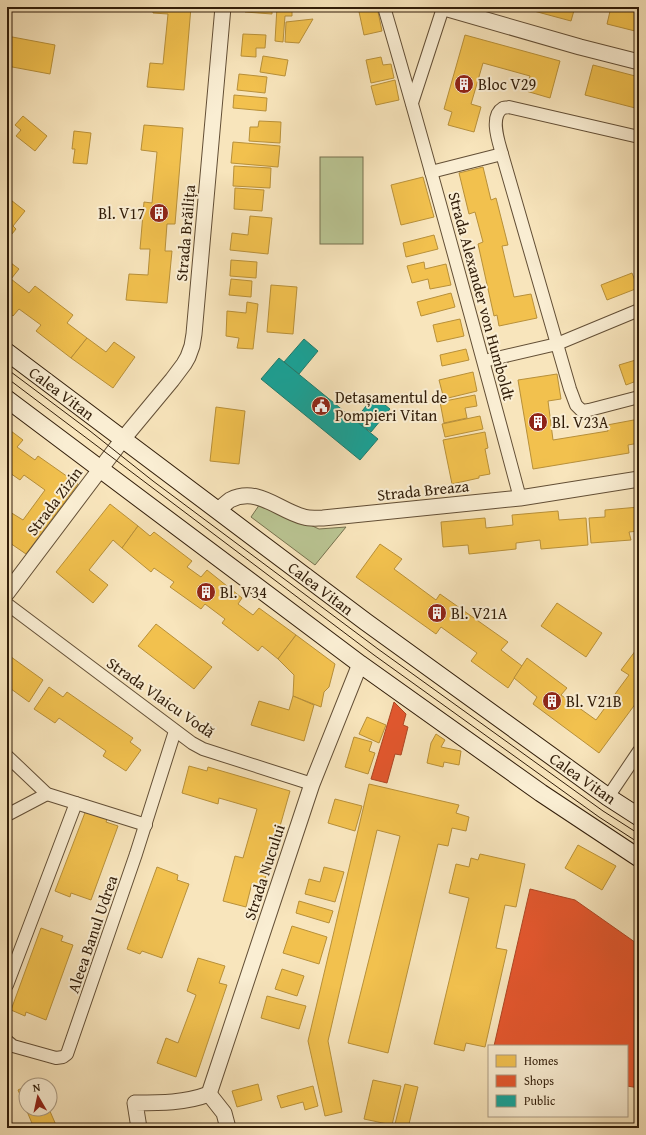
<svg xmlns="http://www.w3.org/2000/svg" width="646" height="1135" viewBox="0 0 646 1135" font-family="'Gentium Book Plus',serif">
<rect width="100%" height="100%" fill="#f8e5bc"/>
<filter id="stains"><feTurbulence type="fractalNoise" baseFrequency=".005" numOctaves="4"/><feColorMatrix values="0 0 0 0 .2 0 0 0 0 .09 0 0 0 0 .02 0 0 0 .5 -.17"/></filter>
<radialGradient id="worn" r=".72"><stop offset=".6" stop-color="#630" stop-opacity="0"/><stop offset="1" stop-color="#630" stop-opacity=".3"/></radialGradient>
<g fill="#bac593" stroke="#76714e">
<rect x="320" y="157" width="43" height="87"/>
<polygon points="262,501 271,507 319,529 346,527 315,565 251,517"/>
</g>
<g fill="#f2c14e" stroke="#b89039">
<polygon points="153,7 191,7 184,90 147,87 150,63 163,64 168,14 153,13"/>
<polygon points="246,7 272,7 272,14 245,12"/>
<polygon points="277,7 292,7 292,16 285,16 283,42 275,41"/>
<polygon points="296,7 311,7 311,10 296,9"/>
<polygon points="358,7 377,7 382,31 364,35"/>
<polygon points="519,7 575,7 571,21"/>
<polygon points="611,7 639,7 639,32 607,24"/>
<polygon points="313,19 299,43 285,42 286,22"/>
<polygon points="243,34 266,35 265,48 256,48 256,57 241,56"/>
<polygon points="465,35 560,61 550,98 526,91 530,76 483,63 471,104 481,107 474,132 448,125 452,112 444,109"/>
<polygon points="7,36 55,45 50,74 7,66"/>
<polygon points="263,56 288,60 285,76 260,72"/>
<polygon points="381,57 383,65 391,64 394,78 371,83 366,60"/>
<polygon points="593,65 639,77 639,109 585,95"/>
<polygon points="239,74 267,77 265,93 237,90"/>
<polygon points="395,80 399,100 376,105 371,86"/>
<polygon points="234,95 267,98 266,111 233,108"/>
<polygon points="23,116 47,136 35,151 16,136 21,130 15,125"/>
<polygon points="259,121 281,122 280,143 249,141 250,127 258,127"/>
<polygon points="144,125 183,128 175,224 167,224 165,251 172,251 167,303 126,300 129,274 148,275 150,249 140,249 144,202 152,203 157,152 141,150"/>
<polygon points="74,131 91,133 87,164 73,163 75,149 72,149"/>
<polygon points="233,142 280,146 278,167 231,163"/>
<polygon points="234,166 271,168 270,188 233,186"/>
<polygon points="483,167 491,200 496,198 508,245 502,246 514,297 531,294 537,318 499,326 497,315 494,316 478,244 483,242 475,212 469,214 459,173"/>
<polygon points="423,177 434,217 401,225 391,185"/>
<polygon points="235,188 264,190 262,211 234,209"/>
<polygon points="7,197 25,211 13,226 16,229 7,240"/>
<polygon points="250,216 272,218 268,254 230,250 232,233 248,235"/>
<polygon points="434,235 438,249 406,257 403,243"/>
<polygon points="7,260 19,269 11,279 29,293 35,286 73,315 67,323 87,338 71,358 36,331 41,325 19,309 13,316 7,311"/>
<polygon points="231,260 257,262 256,278 230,276"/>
<polygon points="424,262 425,269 446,264 451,285 430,289 428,279 412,283 407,266"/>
<polygon points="632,273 638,288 607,300 601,285"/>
<polygon points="231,279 252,281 251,297 229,295"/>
<polygon points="271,285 297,287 293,334 267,332"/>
<polygon points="451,293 455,307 421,316 417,302"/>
<polygon points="247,302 258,304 253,349 237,348 239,338 226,336 227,311 246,313"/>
<polygon points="460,319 464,336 437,342 433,325"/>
<polygon points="87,338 106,352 114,342 135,357 113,388 71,358"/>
<polygon points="466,349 469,360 442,366 440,355"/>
<polygon points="639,359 639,380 626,385 619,365"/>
<polygon points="473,372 477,391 444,399 439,380"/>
<polygon points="557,374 561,399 548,401 553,440 608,431 607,425 639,419 639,443 628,445 629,453 533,469 518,380"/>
<polygon points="475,395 477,406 465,408 467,418 444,423 440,402"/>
<polygon points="216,407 245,411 239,464 210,461"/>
<polygon points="480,416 483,429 445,437 442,424"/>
<polygon points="7,428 23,440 17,447 35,460 38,456 78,484 26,554 7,541 7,517 10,512 23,520 45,490 24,475 20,480 7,471"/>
<polygon points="485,432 488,448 485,449 490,474 479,476 479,478 452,484 443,440"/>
<polygon points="110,504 138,526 122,548 113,540 89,570 108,585 93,603 56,572"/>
<polygon points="639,507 639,531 629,532 631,540 591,543 589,518 605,517 605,510"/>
<polygon points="558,511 559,520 586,518 588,545 541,549 540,540 516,543 516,549 469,554 468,545 443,547 441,522 485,518 486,528 513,525 512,515"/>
<polygon points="138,526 150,536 154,532 192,561 187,567 201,577 207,570 242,598 238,604 253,615 259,608 296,635 278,659 262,646 258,651 222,623 225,619 205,604 201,609 170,587 174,582 154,568 151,572 122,548"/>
<polygon points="380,544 402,559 394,569 436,600 440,594 508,642 501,650 522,666 508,688 471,661 477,653 441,627 436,634 356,577"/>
<polygon points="557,603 602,633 586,657 541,626"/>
<polygon points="156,624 212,667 194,689 138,646"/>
<polygon points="296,635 335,664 329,687 324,692 321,707 293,696 294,675 278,659"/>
<polygon points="639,646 639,699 599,753 533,704 537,697 514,678 527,658 567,688 561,695 596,720 629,675 621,670"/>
<polygon points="7,654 43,680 29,702 7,686"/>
<polygon points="49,687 63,697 67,692 133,738 130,742 141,750 126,771 103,756 106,751 59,718 55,723 34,709"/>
<polygon points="293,696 314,705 304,741 251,725 259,701 289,710"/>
<polygon points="367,717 386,725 379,743 359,734"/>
<polygon points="436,734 445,740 441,747 461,751 459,765 444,762 443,767 427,763 431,743"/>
<polygon points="354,737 372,742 369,751 375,753 368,774 345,767"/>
<polygon points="189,766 207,771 208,767 290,791 263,886 252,883 246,907 223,901 235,856 243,858 257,809 219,798 218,804 182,793"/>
<polygon points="369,784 459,805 456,813 469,817 466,831 452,828 448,846 438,844 388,1053 348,1043 400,836 377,830 328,1041 342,1112 325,1116 308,1041"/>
<polygon points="335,799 362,806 355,831 328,823"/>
<polygon points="86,810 108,817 106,822 118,826 91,900 71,893 70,897 55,891"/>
<polygon points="578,845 616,866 602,890 565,868"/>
<polygon points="480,854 525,864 516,907 505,905 496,948 507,950 485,1047 466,1043 464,1051 434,1044 469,898 449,893 456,864 469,867 471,858 478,860"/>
<polygon points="157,867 178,875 177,880 189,884 162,958 142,951 140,954 127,949"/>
<polygon points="324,867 344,872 335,902 305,894 309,879 320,882"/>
<polygon points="299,901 333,911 329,923 296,913"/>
<polygon points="292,926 327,937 319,964 283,953"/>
<polygon points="41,928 63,936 61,941 73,945 46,1020 26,1012 25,1016 11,1010"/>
<polygon points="198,958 225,966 219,983 227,985 196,1077 157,1063 166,1038 178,1043 196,995 187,991"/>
<polygon points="282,969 304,976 297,996 275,989"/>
<polygon points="267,996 306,1006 299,1029 261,1018"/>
<polygon points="373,1080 401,1086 392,1125 364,1119"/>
<polygon points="258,1084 262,1100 237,1107 232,1091"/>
<polygon points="405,1084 418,1087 408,1128 394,1128"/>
<polygon points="26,1086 26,1109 18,1090"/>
<polygon points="313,1086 318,1106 305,1110 303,1102 281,1108 277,1096"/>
<polygon points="26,1109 49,1109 56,1125 48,1128 34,1128"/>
<polygon points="277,1124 278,1128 263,1128"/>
</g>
<g fill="#e4572e" stroke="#ae4623">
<polygon points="394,702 406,714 403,725 408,727 401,755 395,754 387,783 371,779"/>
<polygon points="530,889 575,900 639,945 639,1088 627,1086 627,1046 494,1046"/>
</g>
<g fill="#17a398" stroke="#1f7b6d">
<polygon points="304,339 318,351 299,374 284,362"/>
<polygon points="279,358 378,439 360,460 261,379"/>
<polygon points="374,396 390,409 371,432 355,420"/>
</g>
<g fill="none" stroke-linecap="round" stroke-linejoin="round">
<defs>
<g id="minor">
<path d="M384 7C432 170 476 334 520 498"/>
<polyline points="412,103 443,8"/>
<path d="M639 137 509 107C507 108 504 107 503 108 489 116 499 143 502 154L570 389 576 405 582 411 589 410 639 397"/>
<polyline points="431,172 502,154"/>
<polyline points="484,361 557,344 639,310"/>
<polyline points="7,604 192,743 203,749 312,784"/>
<polyline points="7,756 47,794 146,825"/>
<polyline points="608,797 639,751"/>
<polyline points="7,815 47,794"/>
<polyline points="7,985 76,803"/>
<polyline points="7,1041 13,1046 56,1058 63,1057 67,1054 136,854 175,731"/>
</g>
<g id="tertiary">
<polyline points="441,7 580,47 639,62"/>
<path d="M218 510C222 507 226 503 230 500 258 486 279 511 304 517 310 519 317 518 323 518L520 498 639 479"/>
<polyline points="7,593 123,439 172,380 184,364 188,357 192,346 194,334 223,7"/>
<polyline points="209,1094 312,784 360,664"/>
<polyline points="209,1094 224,1113 228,1128"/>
<path d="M139 1128 135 1103C161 1103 185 1103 209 1094"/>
</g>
<g id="secondary">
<polyline points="7,352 366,622 608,797 639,817"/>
<polyline points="7,399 360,664 541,793 639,858"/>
</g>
</defs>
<use href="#minor" stroke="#634f36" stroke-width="14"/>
<use href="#tertiary" stroke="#634f36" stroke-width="17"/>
<use href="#secondary" stroke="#311d09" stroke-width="19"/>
<use href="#minor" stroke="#faeed3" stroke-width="12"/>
<use href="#tertiary" stroke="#faeed3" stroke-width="15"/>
<use href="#secondary" stroke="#faeed3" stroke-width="17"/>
<g stroke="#311d09" stroke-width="1">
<polyline points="7,369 90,431 153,481 378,649 603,811 639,834"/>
<polyline points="7,378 374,655 599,817 639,843"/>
</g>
</g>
<defs>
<symbol id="building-disc" viewBox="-11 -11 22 22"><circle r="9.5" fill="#8f2418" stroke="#faeed3"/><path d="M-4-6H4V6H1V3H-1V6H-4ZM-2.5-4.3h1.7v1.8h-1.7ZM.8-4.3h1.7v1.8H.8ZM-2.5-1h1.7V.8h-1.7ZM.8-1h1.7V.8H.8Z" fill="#fff"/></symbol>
<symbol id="civic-disc" viewBox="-11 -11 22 22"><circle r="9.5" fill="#8f2418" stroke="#faeed3"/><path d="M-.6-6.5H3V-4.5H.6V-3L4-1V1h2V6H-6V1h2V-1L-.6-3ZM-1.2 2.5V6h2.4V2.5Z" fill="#fff"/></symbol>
</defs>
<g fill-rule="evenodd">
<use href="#building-disc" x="453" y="73" width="22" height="22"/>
<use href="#building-disc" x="148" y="202" width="22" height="22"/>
<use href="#civic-disc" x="310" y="395" width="22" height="22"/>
<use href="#building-disc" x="527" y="411" width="22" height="22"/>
<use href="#building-disc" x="195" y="581" width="22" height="22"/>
<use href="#building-disc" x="426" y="602" width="22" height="22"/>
<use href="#building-disc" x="541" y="690" width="22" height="22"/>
</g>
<g text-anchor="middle" stroke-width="4" stroke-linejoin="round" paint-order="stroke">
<g font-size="16" fill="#311d09" stroke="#faeed3" text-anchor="start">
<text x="478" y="90">Bloc V29</text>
<text x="145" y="219" text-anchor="end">Bl. V17</text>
<text x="335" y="403">Detașamentul de<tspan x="335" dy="18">Pompieri Vitan</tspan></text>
<text x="552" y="428">Bl. V23A</text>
<text x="220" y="598">Bl. V34</text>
<text x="451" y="619">Bl. V21A</text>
<text x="566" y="707">Bl. V21B</text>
</g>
<g font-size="16" fill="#311d09" stroke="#faeed3">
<text transform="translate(185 233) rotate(-85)" y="6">Strada Brăilița</text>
<text transform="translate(482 296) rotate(75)" y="6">Strada Alexander von Humboldt</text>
<text transform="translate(62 393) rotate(37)" y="6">Calea Vitan</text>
<text transform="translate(423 490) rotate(-6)" y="6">Strada Breaza</text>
<text transform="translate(54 501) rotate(-53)" y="6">Strada Zizin</text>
<text transform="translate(321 588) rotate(37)" y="6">Calea Vitan</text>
<text transform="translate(161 697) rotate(35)" y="6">Strada Vlaicu Vodă</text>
<text transform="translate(583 778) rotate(35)" y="6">Calea Vitan</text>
<text transform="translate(264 872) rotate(-72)" y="6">Strada Nucului</text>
<text transform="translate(92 934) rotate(-71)" y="6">Aleea Banul Udrea</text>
</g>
</g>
<rect width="646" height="1135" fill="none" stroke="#f8e5bc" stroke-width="24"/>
<rect x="8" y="8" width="630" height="1119" fill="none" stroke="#311d09" stroke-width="2"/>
<rect x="12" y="12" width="622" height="1111" fill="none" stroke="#311d09"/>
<rect x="488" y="1045" width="140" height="72" fill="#faeed3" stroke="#aa9a82"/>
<rect x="496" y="1055" width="20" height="12" fill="#f2c14e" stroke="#aa9a82"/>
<text x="524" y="1065" font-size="12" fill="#311d09">Homes</text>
<rect x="496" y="1075" width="20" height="12" fill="#e4572e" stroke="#aa9a82"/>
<text x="524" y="1085" font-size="12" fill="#311d09">Shops</text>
<rect x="496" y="1095" width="20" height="12" fill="#17a398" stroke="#aa9a82"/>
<text x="524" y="1105" font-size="12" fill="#311d09">Public</text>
<g transform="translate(38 1097) rotate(351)"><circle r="19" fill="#faeed3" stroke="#aa9a82"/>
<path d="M0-3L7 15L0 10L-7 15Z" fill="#8f2418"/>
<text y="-6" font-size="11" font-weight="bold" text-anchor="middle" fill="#311d09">N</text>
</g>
<rect width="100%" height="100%" filter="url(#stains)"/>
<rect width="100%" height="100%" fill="url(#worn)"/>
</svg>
